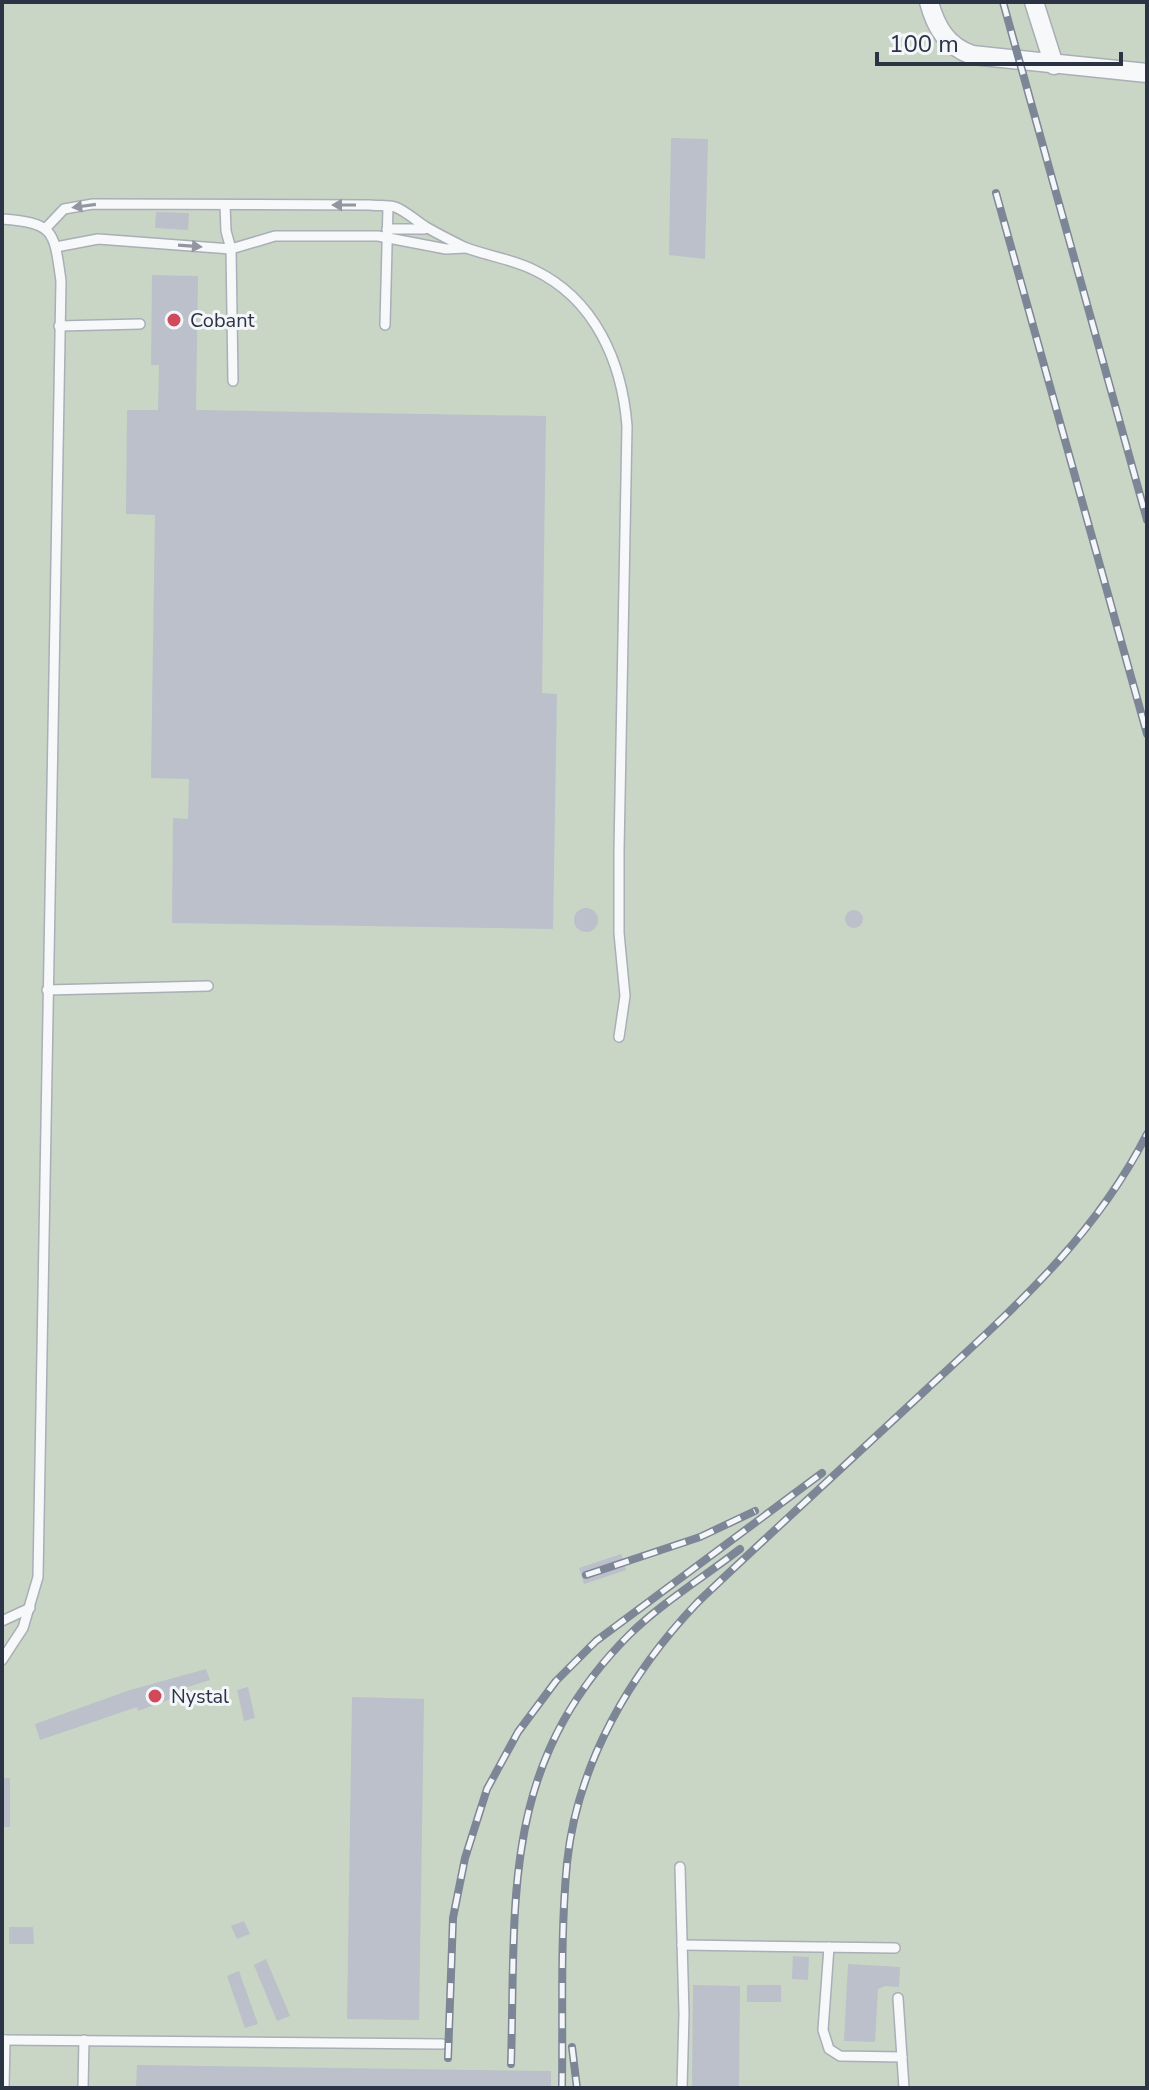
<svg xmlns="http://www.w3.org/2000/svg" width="1149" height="2090" viewBox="0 0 1149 2090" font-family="'Nunito Sans',sans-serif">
<rect width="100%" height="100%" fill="#e4e7ec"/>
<rect fill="#c9d6c5" x="2" y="2" width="1145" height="2086"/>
<g fill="#bbc0ca">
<polygon points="671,138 708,139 705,259 669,255"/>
<polygon points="156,212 189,213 188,230 155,228"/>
<polygon points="152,275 198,276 196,410 546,416 542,693 557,694 553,929 172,923 173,818 188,819 189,779 151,778 155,515 126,514 127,410 158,410 159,365 151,365"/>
<circle cx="586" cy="920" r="12"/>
<circle cx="854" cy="919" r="9"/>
<polygon points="621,1554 626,1570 584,1584 579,1568"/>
<polygon points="206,1669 210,1680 169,1693 171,1699 138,1711 137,1707 40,1740 35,1724 130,1690"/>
<polygon points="248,1687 255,1718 244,1721 237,1690"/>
<polygon points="352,1697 424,1699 419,2020 347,2019"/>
<rect x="2" y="1778" width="8" height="49"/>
<polygon points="244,1921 250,1934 237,1939 231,1926"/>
<polygon points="9,1927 33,1927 34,1944 9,1944"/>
<polygon points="793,1956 809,1957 808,1980 792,1979"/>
<polygon points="266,1959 290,2016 277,2021 254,1965"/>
<polygon points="848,1964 900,1967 899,1987 885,1986 878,1989 875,2042 844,2041"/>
<polygon points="239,1971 258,2024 245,2028 227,1976"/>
<polygon points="693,1985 740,1986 739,2088 692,2088"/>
<rect x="747" y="1985" width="34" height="17"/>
<polygon points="137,2065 551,2071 551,2088 136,2088"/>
</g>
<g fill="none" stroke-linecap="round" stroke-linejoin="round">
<defs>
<g id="service">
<polyline points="225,205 226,231 231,249 233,381"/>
<path d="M2 219C55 223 54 231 61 281L38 1577 23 1628 2 1660"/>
<path d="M45 229 64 209 93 204 370 205C378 206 388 205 395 207 406 211 416 221 426 227 438 234 452 241 464 247 487 256 512 259 534 270 595 299 622 362 627 426L619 851V933L625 996 619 1037"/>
<polyline points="387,229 424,229"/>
<polyline points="56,247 98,239 231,249 275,236 378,236 446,249 465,248"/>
<polyline points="385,325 388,207"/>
<polyline points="59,326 140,324"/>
<polyline points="47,990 208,986"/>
<polyline points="2,1621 30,1608"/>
<polyline points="680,1867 684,2014 682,2088"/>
<polyline points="682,1945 895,1948"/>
<polyline points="829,1947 823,2030 829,2049 840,2056 902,2057"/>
<polyline points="898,1998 904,2088"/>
<polyline points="2,2040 5,2040 4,2088"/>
<polyline points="5,2040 442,2044"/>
<polyline points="83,2088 84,2040"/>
</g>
<g id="minor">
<path d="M929 2C936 28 947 46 972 55L1147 73"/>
<polyline points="1034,2 1054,65"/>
</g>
</defs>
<use href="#service" stroke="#a9aeb7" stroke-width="12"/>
<use href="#minor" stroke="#a9aeb7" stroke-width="21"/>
<use href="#service" stroke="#f7f8fa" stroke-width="9"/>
<use href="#minor" stroke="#f7f8fa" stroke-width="18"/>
<defs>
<g id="rail">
<polyline points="1003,2 1147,520"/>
<polyline points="996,193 1147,734"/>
<polyline points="586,1575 700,1537 755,1511"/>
<polyline points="572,2047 577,2088"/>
<polyline points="448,2058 453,1918 465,1858 487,1789 518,1732 556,1681 596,1641 822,1473"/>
<path d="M511 2064C516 1897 500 1764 630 1634 663 1602 704 1577 740 1549"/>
<path d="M562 2088C563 2014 560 1937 567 1863 577 1764 631 1672 698 1602 775 1529 853 1458 930 1386 1014 1308 1094 1238 1147 1134"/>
</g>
</defs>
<use href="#rail" stroke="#7d8696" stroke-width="8"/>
<use href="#rail" stroke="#f4f6f9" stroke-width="5" stroke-dasharray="15" stroke-linecap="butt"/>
</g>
<defs><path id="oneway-solid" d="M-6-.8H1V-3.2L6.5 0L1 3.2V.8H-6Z" transform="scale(2)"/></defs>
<g fill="#9196a0">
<use href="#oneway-solid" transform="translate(344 205) rotate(180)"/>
<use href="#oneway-solid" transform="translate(84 206) rotate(172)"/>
<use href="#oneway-solid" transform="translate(190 246) rotate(4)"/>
</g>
<g fill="#d1495b" stroke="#f4f6f9" stroke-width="3">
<circle cx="174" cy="320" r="8"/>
<circle cx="155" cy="1696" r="8"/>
</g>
<g text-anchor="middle" stroke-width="6" stroke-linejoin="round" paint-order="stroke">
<g font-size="20" fill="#2b3445" stroke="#f4f6f9" text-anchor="start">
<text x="190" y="327">Cobant</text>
<text x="171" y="1703">Nystal</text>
</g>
</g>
<rect width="1149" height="2090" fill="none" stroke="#2b3445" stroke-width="8"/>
<path d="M877 52v12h244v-12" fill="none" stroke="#2b3445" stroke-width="4"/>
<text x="889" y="52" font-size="24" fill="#2b3445" stroke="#f4f6f9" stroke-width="6" paint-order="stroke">100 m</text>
</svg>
